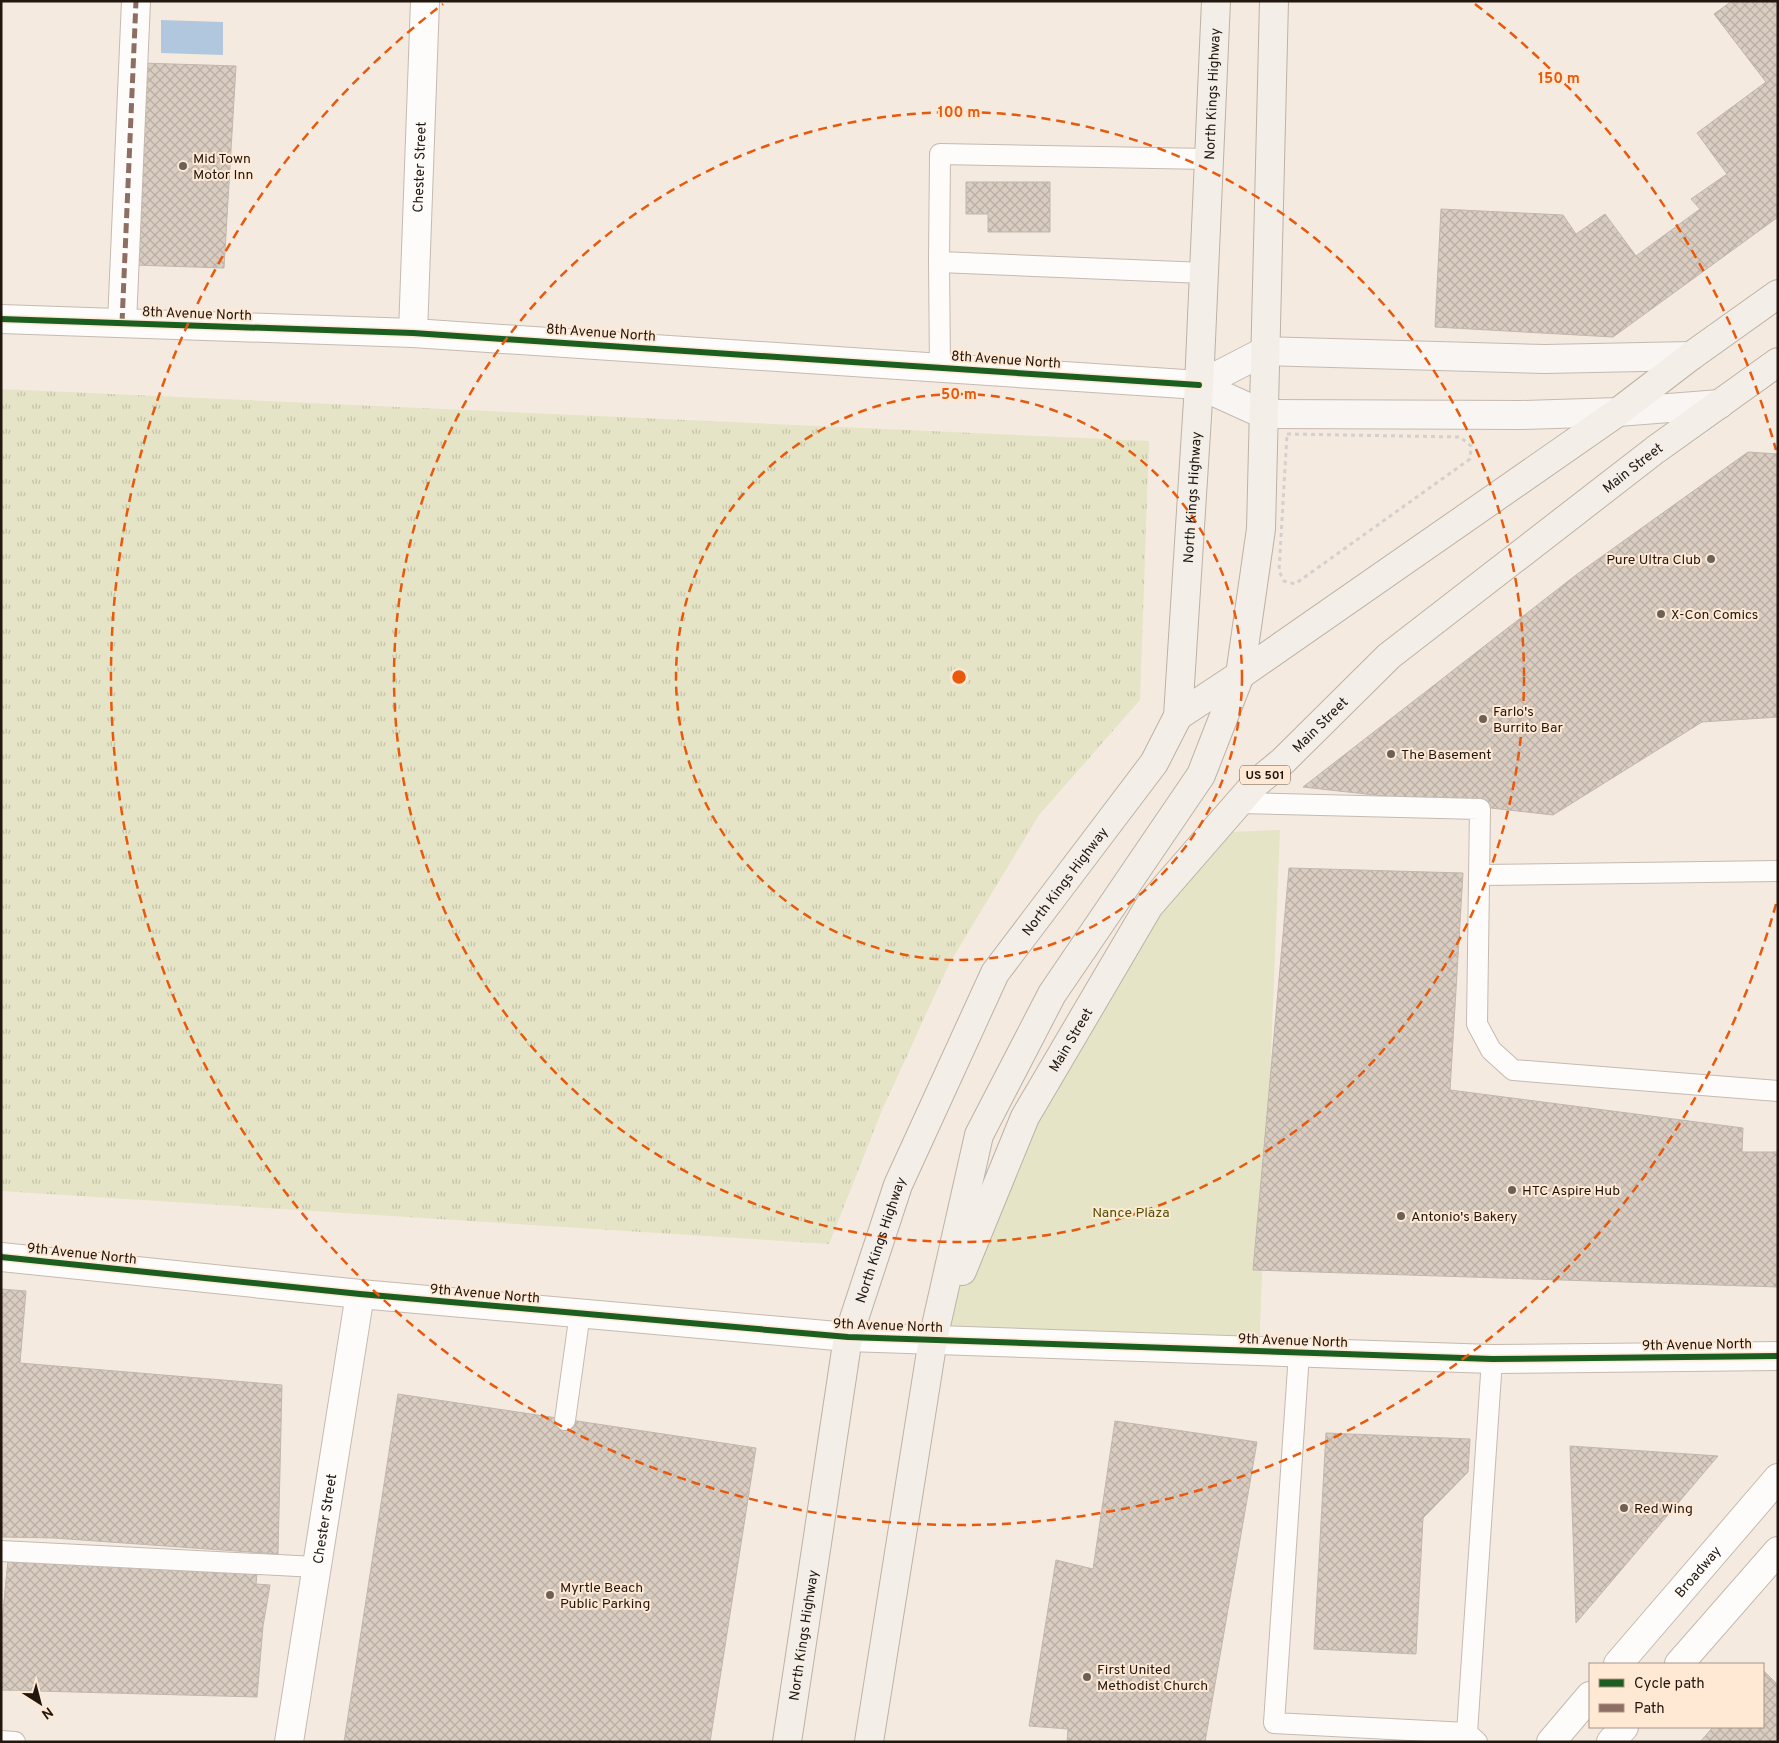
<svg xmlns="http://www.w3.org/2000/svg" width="1779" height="1743" viewBox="0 0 1779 1743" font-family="Overpass,sans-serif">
<defs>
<pattern id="grass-tufts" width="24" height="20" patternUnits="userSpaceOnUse" patternTransform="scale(1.25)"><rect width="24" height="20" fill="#e5e4c6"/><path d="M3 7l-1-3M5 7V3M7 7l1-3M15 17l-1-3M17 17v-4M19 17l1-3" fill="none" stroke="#c4c3a9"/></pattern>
<pattern id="building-cross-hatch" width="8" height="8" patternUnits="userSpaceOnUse" patternTransform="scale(1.25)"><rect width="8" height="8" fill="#d9ccc0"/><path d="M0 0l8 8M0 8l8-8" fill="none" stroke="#baaea4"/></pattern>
</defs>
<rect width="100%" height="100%" fill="#f5eadf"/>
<polygon fill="url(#grass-tufts)" points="1,389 1149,441 1140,700 1039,815 949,964 883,1108 829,1244 1,1191"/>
<polygon fill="#e5e4c6" points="1280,830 1259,1352 933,1339 1025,1117 1212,833"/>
<polygon fill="#b0c7de" points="161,20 223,22 223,55 161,53"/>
<g fill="url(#building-cross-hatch)" stroke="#c1b7ae">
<polygon points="1732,1 1778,1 1778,217 1613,337 1435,327 1441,209 1563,215 1576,234 1605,214 1636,256 1700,209 1691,199 1727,174 1697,133 1766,82 1714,14"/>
<polygon points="141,63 236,66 224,268 133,265"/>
<polygon points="966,182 1050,182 1050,232 988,232 988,214 966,214"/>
<polygon points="1748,452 1778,454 1778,717 1702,722 1553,815 1303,787 1576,575"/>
<polygon points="1289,868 1463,873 1450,1090 1743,1128 1742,1152 1778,1152 1778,1287 1253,1270"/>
<polygon points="1,1289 26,1291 20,1363 282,1385 278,1554 54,1538 1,1537"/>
<polygon points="398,1394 756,1448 710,1742 344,1742"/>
<polygon points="1115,1421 1257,1442 1205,1742 1067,1742 1068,1729 1029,1726 1056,1560 1093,1569"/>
<polygon points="1326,1433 1470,1439 1468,1472 1423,1518 1416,1654 1314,1649"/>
<polygon points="1570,1446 1718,1456 1576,1623"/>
<polygon points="8,1560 257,1573 256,1584 270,1585 263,1626 257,1697 1,1690 1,1631"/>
<polygon points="1763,1670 1778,1685 1778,1742 1700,1742 1713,1727 1763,1727"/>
</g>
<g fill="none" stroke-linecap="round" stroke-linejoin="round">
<defs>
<g id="service">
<polyline points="939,262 940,367"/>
<polyline points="1204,273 939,262 940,154 1209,159"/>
<polyline points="1239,803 1480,809 1477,1024 1491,1050 1513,1070 1778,1091"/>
<polyline points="1480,875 1778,871"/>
<polyline points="1299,1353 1274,1723 1467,1733 1477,1742"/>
<polyline points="565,1420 580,1313"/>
<polyline points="1,1551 316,1567"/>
<polyline points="1467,1733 1492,1359"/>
<polyline points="1,1741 15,1742"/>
</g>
<g id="minor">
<polyline points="122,323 136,1"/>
<path id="s1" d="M413 333 425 1"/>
<path id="s2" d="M289 1742 360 1294"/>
</g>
<g id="tertiary">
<polyline points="1,319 413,333 1199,385"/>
<polyline points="1,1257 360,1294 848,1337 1492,1359 1778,1356"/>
<path id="s3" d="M1618 1664 1778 1478"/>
<polyline points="1679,1664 1778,1551"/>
<polyline points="1551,1742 1590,1696"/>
<polyline points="1611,1742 1624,1727"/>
</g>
<g id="secondary">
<polyline points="1199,385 1263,414 1521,415 1618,412 1720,404"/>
<polyline points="1199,385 1265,351 1545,359 1691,356"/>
</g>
<g id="primary">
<polyline points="1178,716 1240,675 1618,412 1691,356 1778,294"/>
<path id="s4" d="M962 1271 1025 1117 1149 906 1255 784 1283 761 1389 656 1655 450 1778 362"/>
<path id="s5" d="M787 1742 848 1337 898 1185 995 973 1154 763 1178 716 1199 385 1216 1"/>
<polyline points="869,1742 933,1339 979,1135 1052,994 1201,775 1240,675 1261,529 1274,1"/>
</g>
</defs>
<use href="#service" stroke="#c4bab1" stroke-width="22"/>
<use href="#minor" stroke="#c4bab1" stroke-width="30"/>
<use href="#tertiary" stroke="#c4bab1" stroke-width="30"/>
<use href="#secondary" stroke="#c4bab1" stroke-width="30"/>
<use href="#primary" stroke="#bdb2a5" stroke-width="30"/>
<polygon stroke="#d4d0cd" stroke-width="3" stroke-dasharray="4 4" stroke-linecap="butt" points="1287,434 1460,437 1471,446 1470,459 1295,584 1284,581 1279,571"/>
<use href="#service" stroke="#fefcfa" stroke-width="20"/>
<use href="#minor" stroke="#fefcfa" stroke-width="28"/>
<use href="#tertiary" stroke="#fefcfa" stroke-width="28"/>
<use href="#secondary" stroke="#f8f5f2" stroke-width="28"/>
<use href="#primary" stroke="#f3eee8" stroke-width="28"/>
<polyline stroke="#8d6e63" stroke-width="5" stroke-dasharray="10 5" stroke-linecap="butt" points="122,323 136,1"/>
<defs>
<g id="cycleway">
<polyline points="1,319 413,333 1199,385"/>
<polyline points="1,1257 360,1294 848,1337 1492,1359 1778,1356"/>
</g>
</defs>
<use href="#cycleway" stroke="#ffe9d5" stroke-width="9"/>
<use href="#cycleway" stroke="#1b5e20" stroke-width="6"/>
</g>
<g fill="none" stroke="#e8590c" stroke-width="2.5" stroke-dasharray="9 6">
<circle cx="959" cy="677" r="283"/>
<circle cx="959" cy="677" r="565"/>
<path d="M1776 904A848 848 0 1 1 443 4M1475 4A848 848 0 0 1 1776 450"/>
</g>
<g fill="#6b6157" stroke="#ffe9d5" stroke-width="2">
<circle cx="183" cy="166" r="5"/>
<circle cx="1711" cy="559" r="5"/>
<circle cx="1661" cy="614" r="5"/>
<circle cx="1483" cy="719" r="5"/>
<circle cx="1391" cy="754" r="5"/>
<circle cx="1512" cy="1190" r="5"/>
<circle cx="1401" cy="1216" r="5"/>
<circle cx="1624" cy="1508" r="5"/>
<circle cx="550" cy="1595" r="5"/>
<circle cx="1087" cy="1677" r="5"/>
</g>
<g text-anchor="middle" stroke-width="4" stroke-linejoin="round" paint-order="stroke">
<rect fill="#ffe9d5" stroke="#64564a" stroke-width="1" x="1240" y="765.5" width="50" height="19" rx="4"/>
<g font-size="12" font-weight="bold" fill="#21170e">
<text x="1265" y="779">US 501</text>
</g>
<g font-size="14" fill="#21170e" stroke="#ffe9d5">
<text dy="5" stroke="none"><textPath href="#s5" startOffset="1742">North Kings Highway</textPath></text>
<text dy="5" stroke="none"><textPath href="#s1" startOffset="166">Chester Street</textPath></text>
<text transform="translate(197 313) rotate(2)" y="5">8th Avenue North</text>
<text transform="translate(601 332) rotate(4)" y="5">8th Avenue North</text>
<text transform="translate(1006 359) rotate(4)" y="5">8th Avenue North</text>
<text dy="5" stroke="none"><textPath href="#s4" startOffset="1066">Main Street</textPath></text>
<text dy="5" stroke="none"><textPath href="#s5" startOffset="1338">North Kings Highway</textPath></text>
<text dy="5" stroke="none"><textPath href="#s4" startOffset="661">Main Street</textPath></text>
<text dy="5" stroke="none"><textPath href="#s5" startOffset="918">North Kings Highway</textPath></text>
<text dy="5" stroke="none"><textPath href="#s4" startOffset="256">Main Street</textPath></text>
<text dy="5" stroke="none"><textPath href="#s5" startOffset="512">North Kings Highway</textPath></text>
<text transform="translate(82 1253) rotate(6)" y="5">9th Avenue North</text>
<text transform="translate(485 1293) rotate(5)" y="5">9th Avenue North</text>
<text transform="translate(888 1325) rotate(2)" y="5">9th Avenue North</text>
<text transform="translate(1293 1340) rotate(2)" y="5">9th Avenue North</text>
<text transform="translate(1697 1344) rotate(-1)" y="5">9th Avenue North</text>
<text dy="5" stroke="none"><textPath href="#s2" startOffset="226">Chester Street</textPath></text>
<text dy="5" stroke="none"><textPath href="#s3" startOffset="122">Broadway</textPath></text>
<text dy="5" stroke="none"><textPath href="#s5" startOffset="108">North Kings Highway</textPath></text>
</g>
<g font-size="14" fill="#21170e" stroke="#ffe9d5" text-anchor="start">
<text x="193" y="163">Mid Town<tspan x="193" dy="16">Motor Inn</tspan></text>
<text x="1701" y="564" text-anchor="end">Pure Ultra Club</text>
<text x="1671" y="619">X-Con Comics</text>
<text x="1493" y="716">Farlo's<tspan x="1493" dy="16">Burrito Bar</tspan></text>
<text x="1401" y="759">The Basement</text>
<text x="1522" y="1195">HTC Aspire Hub</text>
<text x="1411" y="1221">Antonio's Bakery</text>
<text x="1634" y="1513">Red Wing</text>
<text x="560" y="1592">Myrtle Beach<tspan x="560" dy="16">Public Parking</tspan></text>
<text x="1097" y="1674">First United<tspan x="1097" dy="16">Methodist Church</tspan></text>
</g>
<g font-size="14" fill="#4d5400" stroke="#ffe9d5">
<text x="1131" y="1217">Nance Plaza</text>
</g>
</g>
<circle cx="959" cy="677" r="8" fill="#e8590c" stroke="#ffe9d5" stroke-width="2.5"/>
<g font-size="15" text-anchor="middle" font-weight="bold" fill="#e8590c" stroke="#ffe9d5" stroke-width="4" stroke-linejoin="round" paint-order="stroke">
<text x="1559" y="83">150 m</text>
<text x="959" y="117">100 m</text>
<text x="959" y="399">50 m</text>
</g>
<rect width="1779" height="1743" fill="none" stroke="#21170e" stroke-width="5"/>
<rect x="1589" y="1663" width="175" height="65" fill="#ffe9d5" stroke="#a69585"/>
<rect x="1599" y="1679" width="25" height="8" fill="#1b5e20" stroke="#a69585"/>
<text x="1634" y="1688" font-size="15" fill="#21170e">Cycle path</text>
<rect x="1599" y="1704" width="25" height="8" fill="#8d6e63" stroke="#a69585"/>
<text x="1634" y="1713" font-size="15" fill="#21170e">Path</text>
<g transform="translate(40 1703) rotate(144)" stroke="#ffe9d5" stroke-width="4" paint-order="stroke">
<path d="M0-4L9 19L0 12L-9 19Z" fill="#21170e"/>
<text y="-8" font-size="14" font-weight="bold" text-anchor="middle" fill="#21170e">N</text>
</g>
</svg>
